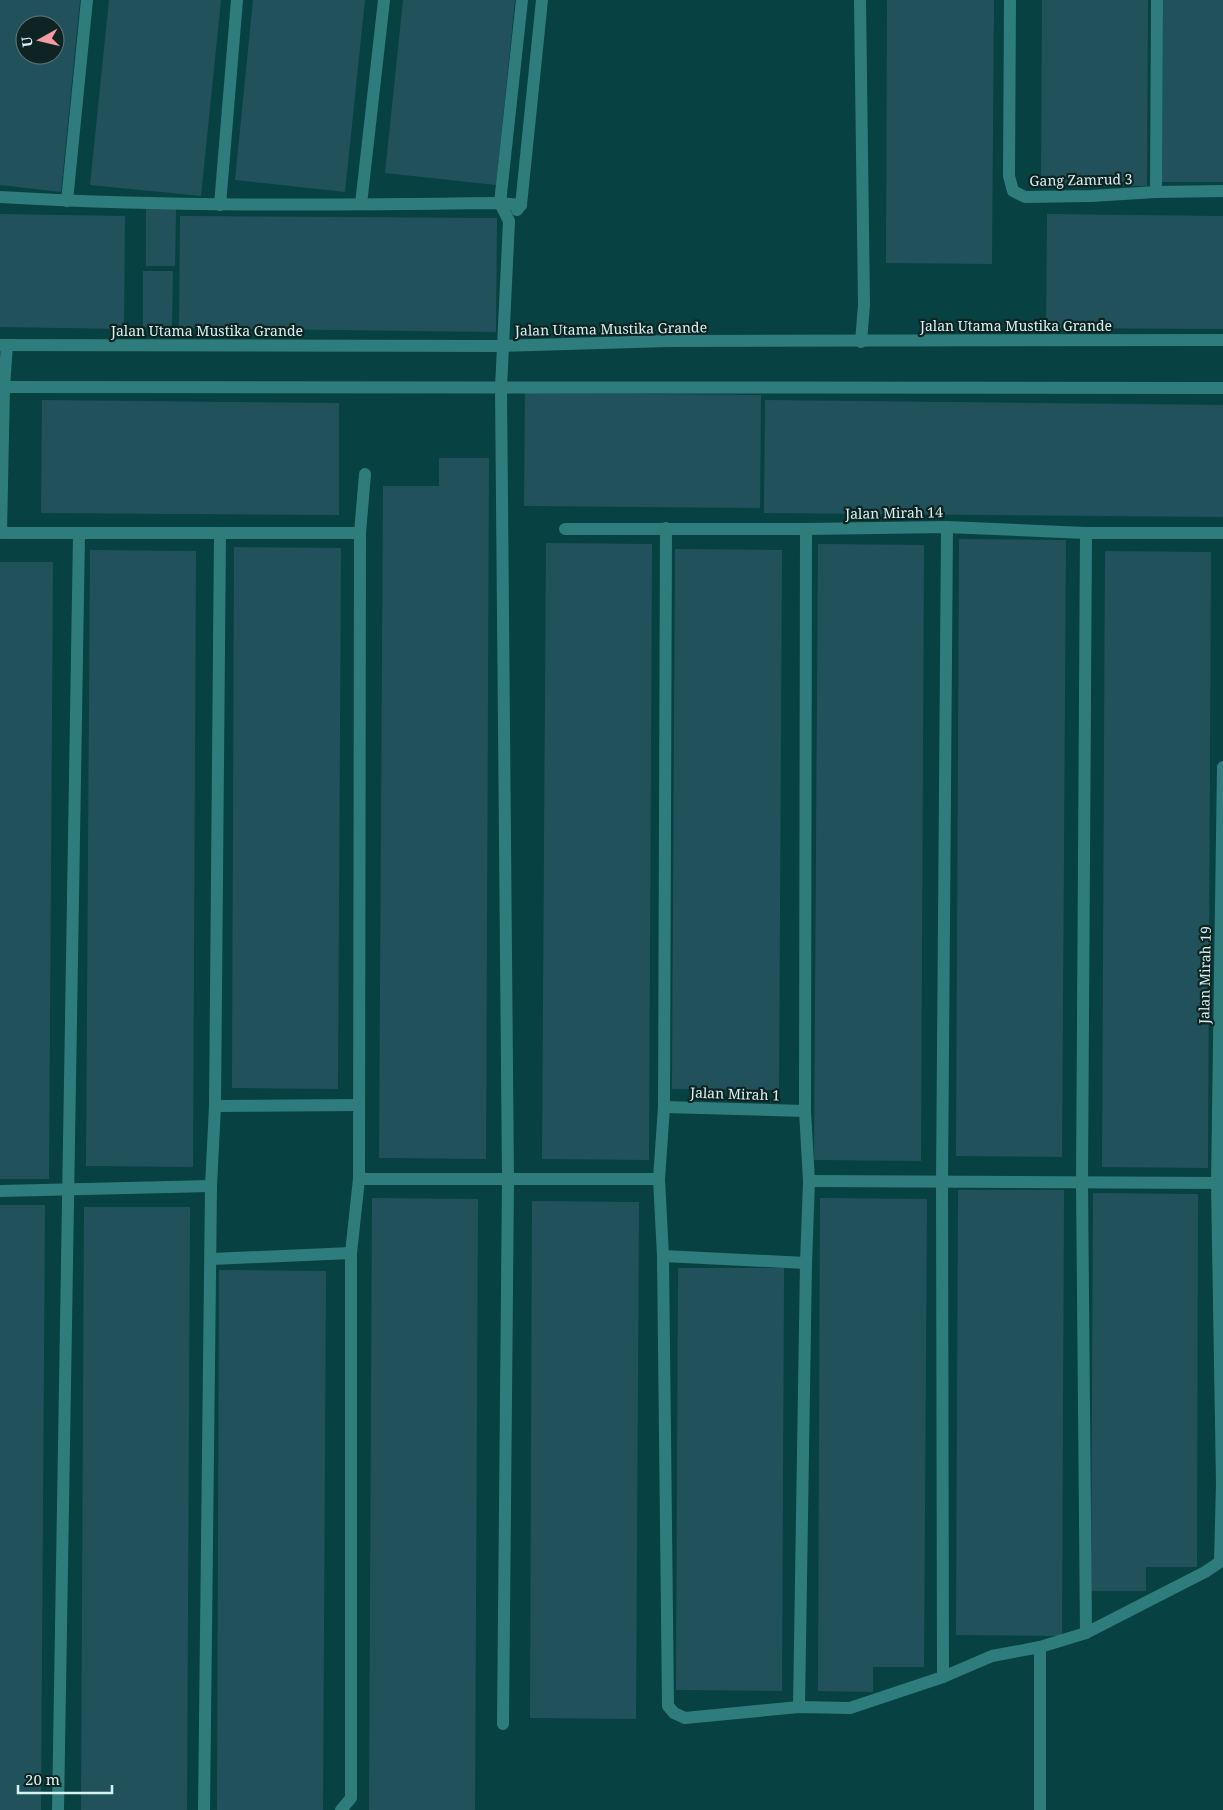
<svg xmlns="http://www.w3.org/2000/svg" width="1223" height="1810" viewBox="0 0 1223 1810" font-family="'Noto Serif',serif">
<rect width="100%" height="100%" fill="#084141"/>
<g fill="#21525c" fill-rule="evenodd">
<path d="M0 0H80L61 192 0 185ZM25 25H55V55H25Z"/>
<polygon points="109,0 221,0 201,196 90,185"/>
<polygon points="253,0 365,0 345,192 235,180"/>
<polygon points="403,0 515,0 496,185 385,173"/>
<polygon points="887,0 994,0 992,264 886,263"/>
<polygon points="1042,0 1148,0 1147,186 1041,185"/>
<polygon points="1163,0 1223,0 1223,182 1162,182"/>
<polygon points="146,209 176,209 175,266 146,266"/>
<polygon points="0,214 125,216 124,329 0,327"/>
<polygon points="1047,214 1223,216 1223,329 1046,328"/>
<polygon points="180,216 497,218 496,332 179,328"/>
<polygon points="143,271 173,271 172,327 143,327"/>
<polygon points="525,393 761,395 760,508 524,506"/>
<polygon points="42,400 339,403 339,515 41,513"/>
<polygon points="765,400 1223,405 1223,517 764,513"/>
<polygon points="439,458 489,458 486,1159 379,1158 383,486 439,486"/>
<polygon points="959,539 1066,540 1062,1157 956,1156"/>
<polygon points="546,543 652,544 649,1160 542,1159"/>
<polygon points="818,544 924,545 921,1161 814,1160"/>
<polygon points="234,547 341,548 338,1089 232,1088"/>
<polygon points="675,549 782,550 779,1090 672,1089"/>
<polygon points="90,550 196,551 193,1167 86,1166"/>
<polygon points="1105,551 1211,552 1208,1168 1102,1167"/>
<polygon points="0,562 53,562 49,1179 0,1179"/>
<polygon points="958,1190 1064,1190 1062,1636 956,1635"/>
<polygon points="1093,1193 1198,1194 1197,1567 1146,1567 1146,1591 1091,1591"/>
<polygon points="372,1198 478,1199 475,1810 369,1810"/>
<polygon points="820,1198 927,1199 924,1667 873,1667 873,1692 818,1691"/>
<polygon points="532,1201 639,1202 636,1719 530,1718"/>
<polygon points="0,1205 45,1205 41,1810 0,1810"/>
<polygon points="84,1207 190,1207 187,1810 81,1810"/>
<polygon points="678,1268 784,1268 782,1691 676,1690"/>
<polygon points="219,1270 326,1271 323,1810 217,1810"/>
</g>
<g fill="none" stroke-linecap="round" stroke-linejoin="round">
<g stroke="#2e7d7c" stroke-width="12">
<polyline points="860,0 864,305 861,342"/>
<polyline points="1010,0 1009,176 1013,191 1025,197 1091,196 1156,192 1223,191"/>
<polyline points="1156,192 1157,0"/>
<path d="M0 197C167 207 333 205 500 203L521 205"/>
<polyline points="67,201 87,0"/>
<polyline points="361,204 384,0"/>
<polyline points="220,205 237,0"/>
<polyline points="517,210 521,205 542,0"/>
<polyline points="0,345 502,346 668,341 1223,340"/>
<polyline points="0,387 1223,388"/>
<polyline points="666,528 664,1107 659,1179 663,1256 668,1706 674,1713 685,1718 799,1707 850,1708 943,1677 992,1656 1040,1647 1086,1633 1205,1572 1220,1562 1222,1483 1217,1183 1223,767"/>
<polyline points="565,529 806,529 947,527 1086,533 1223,533"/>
<polyline points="0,533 360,533"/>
<polyline points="1,533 4,387 7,345"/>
<polyline points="215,1106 358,1105"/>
<polyline points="664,1107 805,1111"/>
<polyline points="359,1179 659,1179"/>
<polyline points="809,1181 1217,1183"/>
<polyline points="0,1191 211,1186"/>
<polyline points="663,1256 806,1263"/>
<polyline points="212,1259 351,1253"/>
<polyline points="1086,1633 1082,1182 1086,533"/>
<polyline points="1040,1647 1040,1810"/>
<polyline points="943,1677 942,1182 947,527"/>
<polyline points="799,1707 806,1263 809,1181 805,1111 806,529"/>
<polyline points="503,1724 508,1180 501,388 509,221 500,203 522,0"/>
<polyline points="58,1810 79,534"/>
<polyline points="204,1810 211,1186 215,1106 220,533"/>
<polyline points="341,1810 351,1798 351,1253 359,1179 360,533 365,474"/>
</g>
</g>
<g text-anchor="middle" stroke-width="4.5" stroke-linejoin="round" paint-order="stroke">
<g font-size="14" fill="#d7f1f0" stroke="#0e2423">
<text transform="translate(1081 180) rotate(-1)" y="5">Gang Zamrud 3</text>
<text x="1016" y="331">Jalan Utama Mustika Grande</text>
<text transform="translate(611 329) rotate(-1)" y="5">Jalan Utama Mustika Grande</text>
<text x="207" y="336">Jalan Utama Mustika Grande</text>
<text transform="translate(894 513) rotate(-1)" y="5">Jalan Mirah 14</text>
<text transform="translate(1205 975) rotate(-89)" y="5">Jalan Mirah 19</text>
<text transform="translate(735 1094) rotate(2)" y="5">Jalan Mirah 1</text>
</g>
</g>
<g transform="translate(40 40) rotate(262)"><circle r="24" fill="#0e2423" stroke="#5e7675"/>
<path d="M0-4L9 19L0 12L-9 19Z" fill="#f49aa2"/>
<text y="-8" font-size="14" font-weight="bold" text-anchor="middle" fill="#d7f1f0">U</text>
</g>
<path d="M18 1785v8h94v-8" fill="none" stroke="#d7f1f0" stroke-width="2.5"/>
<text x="25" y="1785" font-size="15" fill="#d7f1f0" stroke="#0e2423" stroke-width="4" paint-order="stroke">20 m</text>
</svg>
